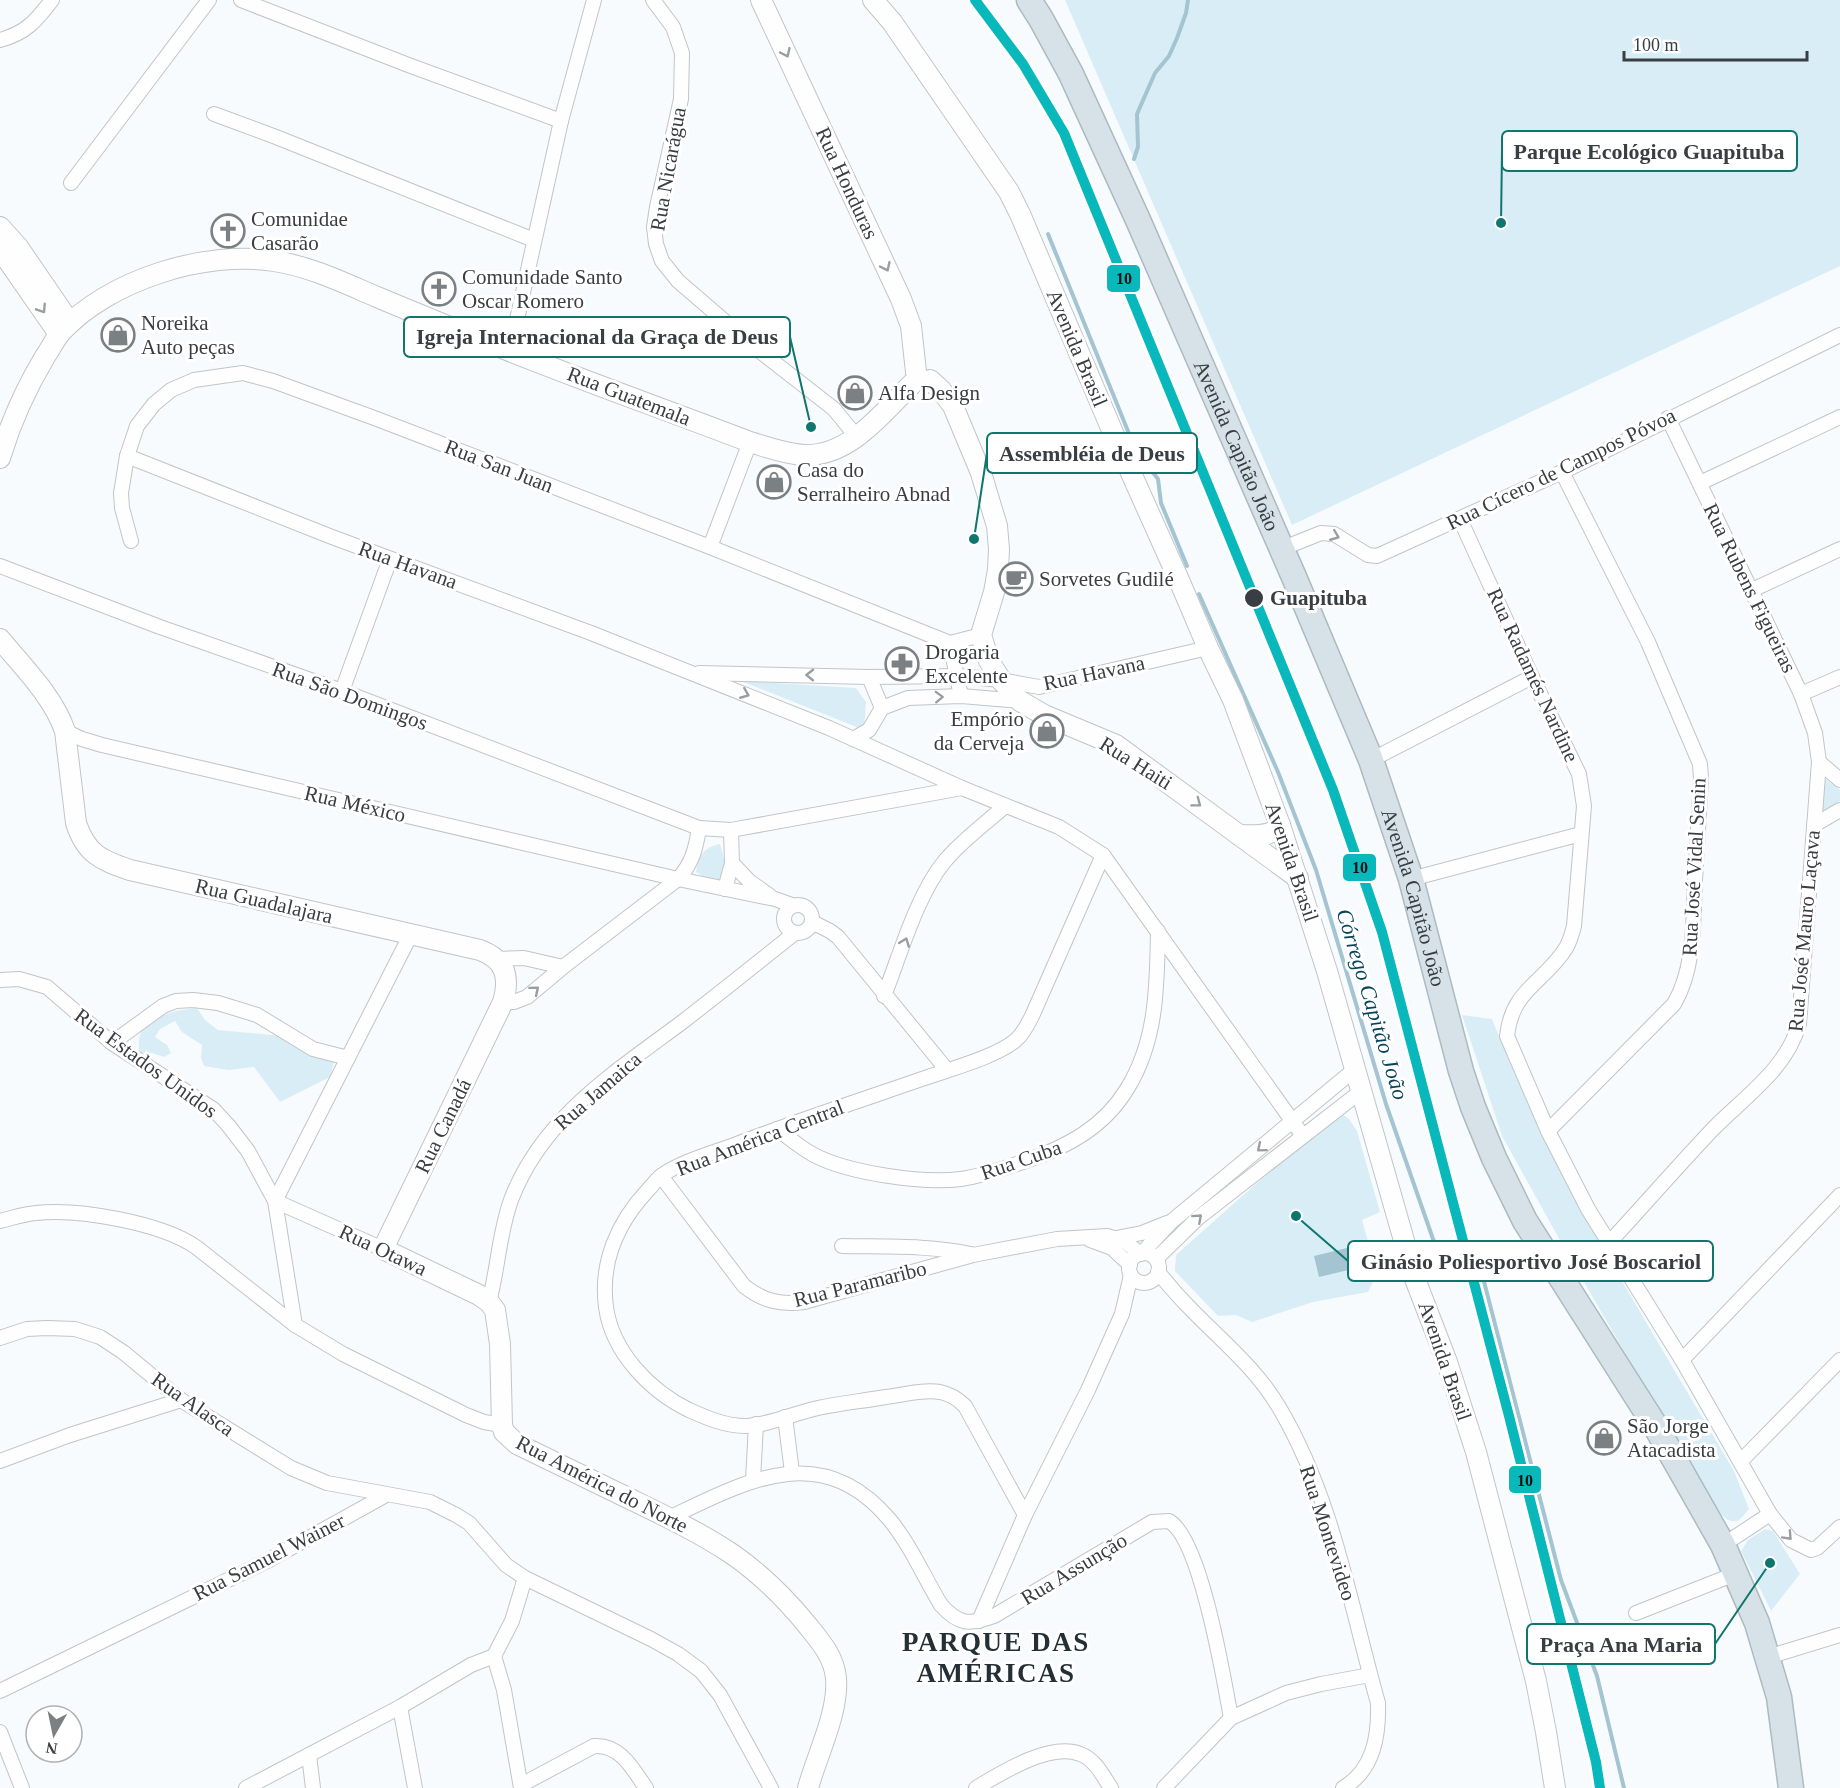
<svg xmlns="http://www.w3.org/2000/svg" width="1840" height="1788" viewBox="0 0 1840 1788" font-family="Georgia,serif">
<rect width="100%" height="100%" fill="#f7fbfd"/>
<g fill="#d9edf6">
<polygon points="1065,0 1840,0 1840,266 1292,525"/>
<polygon points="741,681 856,688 866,702 864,730"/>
<polygon points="1824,778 1840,790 1840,801 1818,816"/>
<path d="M720 844 727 870 722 880 704 877 696 872C699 855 703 848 720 844Z"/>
<path d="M197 1008 205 1020 218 1030 273 1035 292 1040 315 1057 334 1061 330 1077 280 1102 254 1067 229 1070 204 1066 201 1058 202 1045 182 1032 175 1021 160 1029 155 1037 167 1045 171 1053 164 1057 152 1053 139 1054C139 1048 138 1040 140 1035 145 1016 180 1009 197 1008Z"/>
<path d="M1462 1015 1492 1019C1555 1179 1648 1324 1734 1471L1749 1509C1746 1512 1742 1518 1739 1520 1724 1528 1712 1499 1704 1490L1562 1244 1502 1136Z"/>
<polygon points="1342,1114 1349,1119 1357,1131 1380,1212 1362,1220 1377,1273 1368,1292 1313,1302 1252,1322 1236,1315 1218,1316 1175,1271 1176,1255 1333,1115"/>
<polygon points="1765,1529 1773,1531 1800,1574 1771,1611 1741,1551 1748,1540"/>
</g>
<polygon fill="#a5c4d2" points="1355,1246 1361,1267 1319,1277 1314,1256"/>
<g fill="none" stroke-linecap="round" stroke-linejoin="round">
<g stroke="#a5c4d2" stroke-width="4">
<polyline points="1134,159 1138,147 1137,114 1155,73 1169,56 1177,38 1186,13 1188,0"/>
<polyline points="1048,234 1132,441 1143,460 1158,479 1161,503 1187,566"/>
<polyline points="1199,594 1278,772 1316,870 1386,1104 1433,1239 1445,1258"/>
<polyline points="1481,1270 1561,1580 1597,1676 1624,1788"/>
</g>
<defs>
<g id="street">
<polyline points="241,0 411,66 561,121"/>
<polyline points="653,0 673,27 682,53 681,99 657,207 654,227 656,244 662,261 678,281 757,349 834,409 856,436"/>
<path d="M0 40C26 33 36 21 52 0"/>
<polyline points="214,114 276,137 534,240"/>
<polyline points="71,183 209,0"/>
<polyline points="510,351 561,121 594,0"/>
<polyline points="127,456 332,537 591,633 829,728 962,788 1059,827 1103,855 1303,1136"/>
<polyline points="1700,483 1840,417"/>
<path d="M1460 519 1532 677 1579 774 1584 806 1574 926C1572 934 1570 941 1566 948 1544 983 1512 989 1507 1036L1548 1131 1588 1209 1682 1360 1770 1514 1791 1540 1811 1550 1817 1548 1840 1527"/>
<polyline points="131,541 122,508 121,493 127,456 137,426 154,404 171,390 194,380 243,373 273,381 377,419 710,547 950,643 981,635"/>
<polyline points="710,547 750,442"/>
<polyline points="1281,549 1321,533 1334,534 1368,555 1377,556 1562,472 1840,335"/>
<polyline points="0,566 160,627 342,691 699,828 731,830 962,788"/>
<polyline points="1750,591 1840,549"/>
<polyline points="950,643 961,696"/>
<polyline points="699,673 869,677 958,676 1001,680 1039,687 1208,648"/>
<polyline points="869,677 882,708"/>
<polyline points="342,691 390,559"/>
<polyline points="1801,694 1840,677"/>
<polyline points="65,731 82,739 102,745 678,879 775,899 792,905"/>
<polyline points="853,739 869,730 882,708 908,698 961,696 1020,701"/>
<polyline points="1371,760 1532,677"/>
<polyline points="1819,762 1840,780"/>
<polyline points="1814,825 1840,810"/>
<polyline points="732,863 749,881 770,896"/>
<polyline points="1411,879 1581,834"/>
<polyline points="725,889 732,863 731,830"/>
<circle cx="798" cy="919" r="14"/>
<polyline points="812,922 830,931 838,937 947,1070"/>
<polyline points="497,959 524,958 563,967"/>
<polyline points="0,980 19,979 47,987 112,1043 213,1109 228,1125 248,1151 275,1201 295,1325"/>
<path d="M884 996C900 955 917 895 944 862 961 841 985 824 1005 806"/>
<path d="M503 1002H514L527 997 563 967 678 879C692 864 696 848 699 828"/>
<polyline points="112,1043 163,1006 176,1001 193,1000 218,1003 257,1015 313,1049 348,1058"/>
<path d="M777 1129C789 1138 801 1148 814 1155 848 1173 923 1184 961 1179 983 1176 1005 1168 1026 1161 1067 1147 1104 1127 1127 1089 1157 1041 1157 986 1158 931"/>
<path d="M1548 1131 1674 1004C1695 968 1693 922 1695 881 1697 847 1699 813 1701 778L1700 764 1648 642 1562 472"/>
<path d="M661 1176 744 1286C763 1301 780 1305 804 1302L973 1255 1057 1239 1107 1236 1126 1242 1140 1254"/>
<path d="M0 1221C12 1218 24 1214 36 1213 78 1208 161 1223 196 1247L295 1325 343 1354 466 1415 484 1422 502 1425"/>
<polyline points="1116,1238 1142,1233 1167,1223"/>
<polyline points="1090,1240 1112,1248 1130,1265"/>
<path d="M1609 1243C1643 1206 1677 1167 1712 1130 1743 1098 1787 1069 1799 1024L1819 762 1815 733 1801 694 1668 418"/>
<path d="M842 1246C885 1247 929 1245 971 1254"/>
<polyline points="383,1249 275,1201 411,934"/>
<circle cx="1144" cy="1268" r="15"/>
<polyline points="1141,1254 1172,1221 1354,1070"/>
<polyline points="1156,1259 1198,1218 1360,1092"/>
<path d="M1158 1272C1167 1283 1176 1294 1186 1304 1218 1338 1256 1367 1280 1409 1333 1499 1350 1604 1378 1703 1379 1735 1374 1770 1343 1788"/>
<path d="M489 1302C498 1269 499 1233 511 1200 542 1118 614 1073 681 1023 720 993 757 963 795 933"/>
<polyline points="0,1338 27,1329 47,1328 75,1329 100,1337 123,1352 181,1400 291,1468 327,1483 430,1502 456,1515 469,1523 506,1565 525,1578 651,1639 678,1654 701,1671 720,1695 771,1788"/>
<polyline points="1682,1360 1840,1195"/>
<polyline points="785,1417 792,1472"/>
<polyline points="0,1461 70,1435 181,1400"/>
<polyline points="1741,1461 1840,1360"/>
<polyline points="753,1480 756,1424"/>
<path d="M1025 1515 965 1406C957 1398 950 1394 940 1392 923 1389 903 1395 886 1397 863 1401 840 1403 818 1408 794 1413 770 1425 746 1426 725 1426 707 1418 689 1410 650 1391 612 1352 606 1307 600 1262 618 1222 648 1190 652 1186 656 1180 661 1176 680 1162 712 1153 734 1145 797 1121 861 1100 925 1078 950 1069 996 1057 1016 1040 1023 1034 1028 1024 1032 1016L1103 855"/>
<path d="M669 1518C746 1481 821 1439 889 1519 910 1544 924 1577 941 1605 959 1625 969 1625 994 1616L1152 1522 1169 1521C1201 1539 1224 1680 1231 1718"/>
<polyline points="1723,1545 1770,1514"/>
<polyline points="1636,1613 1735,1574"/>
<polyline points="979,1621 1025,1515 1088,1390 1122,1314 1131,1275"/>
<polyline points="494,1656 504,1690 521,1788"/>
<polyline points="1768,1657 1840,1635"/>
<polyline points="0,1691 269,1560 386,1495"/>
<polyline points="400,1707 415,1788"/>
<polyline points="0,1732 22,1788"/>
<polyline points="309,1755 313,1788"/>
<path d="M521 1785 594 1746C620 1744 633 1769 646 1788"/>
<polyline points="246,1788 400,1707 471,1665 494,1656 512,1621 525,1578"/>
<path d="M976 1788C1001 1773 1050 1742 1080 1754 1095 1759 1103 1776 1111 1788"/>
<polyline points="1164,1788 1231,1718 1286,1693 1321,1684 1370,1675"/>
</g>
<g id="secondary">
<polyline points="761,0 901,299 911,326 916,372"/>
<polyline points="873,0 892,22 1009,192 1020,214 1114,435 1179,580 1208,648 1233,700 1280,825 1327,971 1415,1279 1447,1362 1476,1452 1536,1681 1546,1732 1555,1788"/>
<polyline points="0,227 18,247 70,323"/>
<polyline points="0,249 59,334"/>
<polyline points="930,380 941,390 953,406 981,473 997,526 999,549 998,570 994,592 981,635 989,661 1001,680 1020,701 1044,715 1116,745 1298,878"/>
<path d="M0 458C11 421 26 388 46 355 51 348 55 339 61 332 109 280 205 250 274 261 309 266 344 283 377 297 420 315 464 333 507 350 587 382 669 411 750 442 767 447 785 454 804 455 850 457 883 412 913 383"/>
<path d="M0 639C23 667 53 696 65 731L76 823C86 854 101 860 130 870L480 950C506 960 510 977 503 1002L383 1249 479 1295 489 1302 495 1310 500 1344 502 1425 504 1432 517 1444C554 1462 591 1480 628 1498 663 1515 699 1532 732 1554 761 1574 786 1599 808 1626 821 1642 834 1657 836 1678 839 1712 817 1755 808 1788"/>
<path d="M1239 835C1252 835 1273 838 1280 825"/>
</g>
<g id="highway">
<path id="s1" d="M1029 0 1041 19 1071 74 1138 220 1294 577 1371 760 1411 879 1461 1071 1473 1107 1494 1158 1525 1221 1656 1427 1723 1545 1757 1623 1779 1697 1791 1788"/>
</g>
</defs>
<use href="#street" stroke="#c0c5c7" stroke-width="16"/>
<use href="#secondary" stroke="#c0c5c7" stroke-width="22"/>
<use href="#highway" stroke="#acbbc1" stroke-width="27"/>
<use href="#street" stroke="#fefeff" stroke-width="14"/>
<use href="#secondary" stroke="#fefeff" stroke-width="20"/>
<use href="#highway" stroke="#d6e2e8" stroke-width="24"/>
<defs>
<polyline id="rail-1" points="975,0 1023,64 1064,133 1333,790 1382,932 1509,1416 1596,1762 1600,1788"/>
</defs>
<use href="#rail-1" stroke="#fff" stroke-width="15"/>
<use href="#rail-1" stroke="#08b8bb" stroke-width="10"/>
</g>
<defs><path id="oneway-chevron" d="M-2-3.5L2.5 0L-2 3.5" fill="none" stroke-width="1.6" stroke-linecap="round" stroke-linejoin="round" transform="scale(1.5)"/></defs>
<g stroke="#9b9ea0">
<use href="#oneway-chevron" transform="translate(786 53) rotate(65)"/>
<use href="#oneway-chevron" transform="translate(886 267) rotate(65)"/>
<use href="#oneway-chevron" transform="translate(42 309) rotate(57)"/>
<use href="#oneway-chevron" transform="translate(1335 536) rotate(22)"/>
<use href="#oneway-chevron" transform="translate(810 675) rotate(-179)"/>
<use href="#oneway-chevron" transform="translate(745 694) rotate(22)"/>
<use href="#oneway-chevron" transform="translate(939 697) rotate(-2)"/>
<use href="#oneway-chevron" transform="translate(1197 803) rotate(37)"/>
<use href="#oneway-chevron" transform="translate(905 942) rotate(-69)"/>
<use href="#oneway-chevron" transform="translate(535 990) rotate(-40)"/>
<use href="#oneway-chevron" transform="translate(1261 1148) rotate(140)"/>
<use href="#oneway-chevron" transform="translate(1198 1218) rotate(-42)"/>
<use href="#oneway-chevron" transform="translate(1788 1536) rotate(47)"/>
</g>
<defs>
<symbol id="church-ring" viewBox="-11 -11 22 22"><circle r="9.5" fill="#fff" stroke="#7b8083" stroke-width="1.5"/><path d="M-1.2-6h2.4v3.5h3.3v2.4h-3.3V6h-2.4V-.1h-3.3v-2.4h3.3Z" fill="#7b8083"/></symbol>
<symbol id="shop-ring" viewBox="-11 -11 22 22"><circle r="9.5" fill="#fff" stroke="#7b8083" stroke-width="1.5"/><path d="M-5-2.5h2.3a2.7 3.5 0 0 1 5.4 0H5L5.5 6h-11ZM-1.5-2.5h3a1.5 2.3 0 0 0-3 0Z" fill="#7b8083"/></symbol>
<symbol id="cafe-ring" viewBox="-11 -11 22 22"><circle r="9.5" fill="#fff" stroke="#7b8083" stroke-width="1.5"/><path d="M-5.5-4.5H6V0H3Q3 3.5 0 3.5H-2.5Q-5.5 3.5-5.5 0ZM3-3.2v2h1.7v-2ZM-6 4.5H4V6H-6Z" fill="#7b8083"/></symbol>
<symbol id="pharmacy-ring" viewBox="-11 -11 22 22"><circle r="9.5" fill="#fff" stroke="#7b8083" stroke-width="1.5"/><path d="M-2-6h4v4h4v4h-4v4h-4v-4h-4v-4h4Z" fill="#7b8083"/></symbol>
</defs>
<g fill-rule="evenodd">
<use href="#church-ring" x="209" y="212" width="38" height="38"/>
<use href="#church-ring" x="420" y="270" width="38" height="38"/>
<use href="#shop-ring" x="99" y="316" width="38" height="38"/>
<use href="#shop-ring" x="836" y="374" width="38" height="38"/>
<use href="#shop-ring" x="755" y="463" width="38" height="38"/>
<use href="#cafe-ring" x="997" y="560" width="38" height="38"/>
<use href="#pharmacy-ring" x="883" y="645" width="38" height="38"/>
<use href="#shop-ring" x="1028" y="712" width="38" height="38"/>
<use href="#shop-ring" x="1585" y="1419" width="38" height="38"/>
</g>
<circle fill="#383e41" stroke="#fff" stroke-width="2" cx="1254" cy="598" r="10"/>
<g text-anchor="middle" stroke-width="6" stroke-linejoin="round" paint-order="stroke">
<g font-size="21" fill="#383e41" stroke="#fff">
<text transform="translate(668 169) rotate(-80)" y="7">Rua Nicarágua</text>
<text transform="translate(847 183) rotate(65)" y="7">Rua Honduras</text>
<text transform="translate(1077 348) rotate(67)" y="7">Avenida Brasil</text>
<text transform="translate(629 396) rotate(21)" y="7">Rua Guatemala</text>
<text dy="7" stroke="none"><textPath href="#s1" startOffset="492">Avenida Capitão João</textPath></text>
<text transform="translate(499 466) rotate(21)" y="7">Rua San Juan</text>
<text transform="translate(1561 469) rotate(-26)" y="7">Rua Cícero de Campos Póvoa</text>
<text transform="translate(408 565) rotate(20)" y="7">Rua Havana</text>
<text transform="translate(1750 588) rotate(64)" y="7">Rua Rubens Figueiras</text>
<text transform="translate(1094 673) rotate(-12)" y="7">Rua Havana</text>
<text transform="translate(1533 675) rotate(65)" y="7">Rua Radamés Nardine</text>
<text transform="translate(350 696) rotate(20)" y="7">Rua São Domingos</text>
<text transform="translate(1136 763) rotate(32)" y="7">Rua Haiti</text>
<text transform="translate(355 804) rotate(13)" y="7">Rua México</text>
<text transform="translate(1292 862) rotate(71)" y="7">Avenida Brasil</text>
<text transform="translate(1694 867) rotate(-87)" y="7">Rua José Vidal Senin</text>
<text dy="7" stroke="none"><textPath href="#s1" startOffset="978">Avenida Capitão João</textPath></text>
<text transform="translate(264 901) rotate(13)" y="7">Rua Guadalajara</text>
<text transform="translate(1804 931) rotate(-85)" y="7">Rua José Mauro Laçava</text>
<text transform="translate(146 1063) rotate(36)" y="7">Rua Estados Unidos</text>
<text transform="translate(598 1091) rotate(-41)" y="7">Rua Jamaica</text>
<text transform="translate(443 1126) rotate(-64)" y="7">Rua Canadá</text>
<text transform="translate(760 1138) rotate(-21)" y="7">Rua América Central</text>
<text transform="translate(1021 1160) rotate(-19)" y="7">Rua Cuba</text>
<text transform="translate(383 1250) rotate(25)" y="7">Rua Otawa</text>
<text transform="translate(860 1284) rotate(-14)" y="7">Rua Paramaribo</text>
<text transform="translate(1445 1361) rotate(71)" y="7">Avenida Brasil</text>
<text transform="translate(193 1404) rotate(35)" y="7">Rua Alasca</text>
<text transform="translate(602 1484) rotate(27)" y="7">Rua América do Norte</text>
<text transform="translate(1328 1533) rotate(72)" y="7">Rua Montevideo</text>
<text transform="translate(269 1557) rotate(-27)" y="7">Rua Samuel Wainer</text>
<text transform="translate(1074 1569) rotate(-31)" y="7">Rua Assunção</text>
</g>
<g font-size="21" fill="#383e41" stroke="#fff" text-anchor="start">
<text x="251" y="226">Comunidae<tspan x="251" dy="24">Casarão</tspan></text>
<text x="462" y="284">Comunidade Santo<tspan x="462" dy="24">Oscar Romero</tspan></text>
<text x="141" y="330">Noreika<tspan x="141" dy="24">Auto peças</tspan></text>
<text x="878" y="400">Alfa Design</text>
<text x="797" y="477">Casa do<tspan x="797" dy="24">Serralheiro Abnad</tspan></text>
<text x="1039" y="586">Sorvetes Gudilé</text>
<text x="925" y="659">Drogaria<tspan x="925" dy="24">Excelente</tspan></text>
<text x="1024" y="726" text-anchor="end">Empório<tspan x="1024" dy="24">da Cerveja</tspan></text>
<text x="1627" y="1433">São Jorge<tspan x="1627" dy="24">Atacadista</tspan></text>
</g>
<g font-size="21" font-weight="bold" fill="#383e41" stroke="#fff" text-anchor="start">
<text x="1270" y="605">Guapituba</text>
</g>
<g font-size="22" font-style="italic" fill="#094559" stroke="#fff">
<text transform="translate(1373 1004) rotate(73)" y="8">Córrego Capitão João</text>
</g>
<g font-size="27" font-weight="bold" letter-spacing="1.5" fill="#243036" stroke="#fff">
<text x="996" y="1651">PARQUE DAS<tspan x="996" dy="31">AMÉRICAS</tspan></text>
</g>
</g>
<path fill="none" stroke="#0f766e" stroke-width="2" d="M1501 223L1502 151M811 427L790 337M974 539L987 453M1296 1216L1348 1261M1770 1563L1715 1644"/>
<g fill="#0f766e" stroke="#fff" stroke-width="2">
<circle cx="1501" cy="223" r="6"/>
<circle cx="811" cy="427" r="6"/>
<circle cx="974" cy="539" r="6"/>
<circle cx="1296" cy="1216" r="6"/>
<circle cx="1770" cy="1563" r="6"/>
</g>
<g fill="#fff" stroke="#0f766e" stroke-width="2">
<rect x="1502" y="131" width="295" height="40" rx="6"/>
<rect x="404" y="317" width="386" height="40" rx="6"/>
<rect x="987" y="433" width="210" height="40" rx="6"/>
<rect x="1348" y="1241" width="365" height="40" rx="6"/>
<rect x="1527" y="1624" width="188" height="40" rx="6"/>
</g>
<g font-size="22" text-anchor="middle" font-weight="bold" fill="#383e41">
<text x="1649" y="159">Parque Ecológico Guapituba</text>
<text x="597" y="344">Igreja Internacional da Graça de Deus</text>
<text x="1092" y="461">Assembléia de Deus</text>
<text x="1531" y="1269">Ginásio Poliesportivo José Boscariol</text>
<text x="1621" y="1652">Praça Ana Maria</text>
</g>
<g stroke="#fff" stroke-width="2">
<rect x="1106" y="264" width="35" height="29" rx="6" fill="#08b8bb"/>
<rect x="1342" y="853" width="35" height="29" rx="6" fill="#08b8bb"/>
<rect x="1508" y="1465" width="34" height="29" rx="6" fill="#08b8bb"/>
</g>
<g font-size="16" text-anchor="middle" font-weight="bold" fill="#111">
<text x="1124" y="284">10</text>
<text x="1360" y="873">10</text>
<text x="1525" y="1486">10</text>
</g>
<g transform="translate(54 1734) rotate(189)"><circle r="28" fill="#ffffff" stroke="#afb2b3" stroke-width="1.5"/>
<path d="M0-4.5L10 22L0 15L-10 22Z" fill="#7b8083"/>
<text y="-9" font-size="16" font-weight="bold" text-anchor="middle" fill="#383e41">N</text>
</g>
<path d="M1624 51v9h183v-9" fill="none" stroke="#383e41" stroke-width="3"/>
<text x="1633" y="51" font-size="18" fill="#383e41" stroke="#ffffff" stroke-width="4.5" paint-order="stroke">100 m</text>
</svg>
